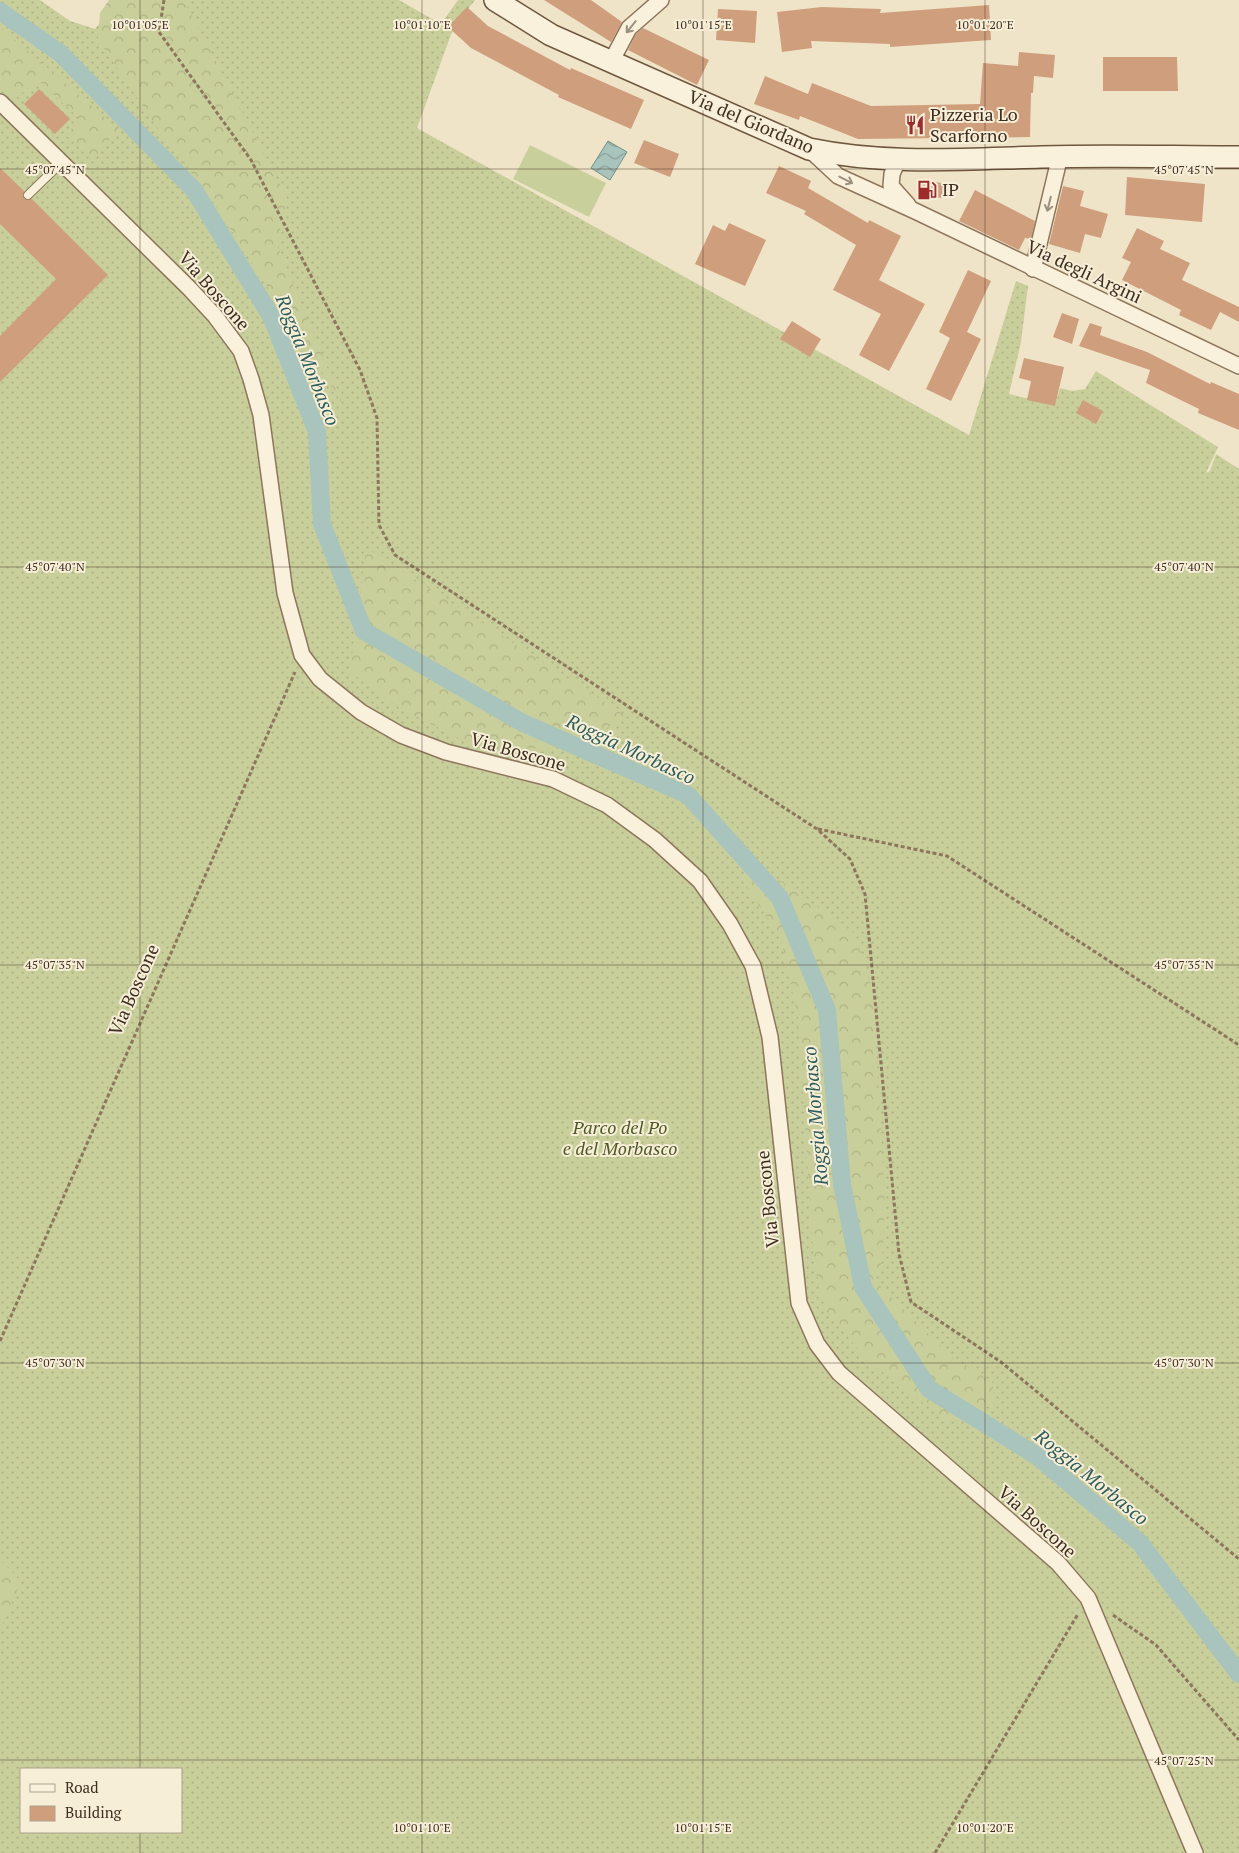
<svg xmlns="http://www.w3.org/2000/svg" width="1239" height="1853" viewBox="0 0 1239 1853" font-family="'PT Serif',serif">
<defs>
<pattern id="grass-dots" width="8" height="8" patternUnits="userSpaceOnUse" patternTransform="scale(1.25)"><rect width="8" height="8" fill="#c9cf9b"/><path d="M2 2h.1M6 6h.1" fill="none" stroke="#aeb285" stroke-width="1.8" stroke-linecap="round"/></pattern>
<pattern id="forest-crowns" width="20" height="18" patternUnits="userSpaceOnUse" patternTransform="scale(1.25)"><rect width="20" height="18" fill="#c9cf9b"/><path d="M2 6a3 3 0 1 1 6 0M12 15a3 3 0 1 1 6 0" fill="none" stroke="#aeb285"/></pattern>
<pattern id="water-waves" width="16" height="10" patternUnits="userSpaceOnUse" patternTransform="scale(1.25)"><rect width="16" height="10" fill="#a9c4bc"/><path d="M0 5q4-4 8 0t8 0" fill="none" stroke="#8ba098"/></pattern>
</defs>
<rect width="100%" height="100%" fill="#f0e4c8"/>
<path fill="url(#grass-dots)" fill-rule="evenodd" d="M0 0H40L70 21 95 29 110 10 162 0H399L441 24 458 0H475L453 29 417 128 969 435 1016 281 1028 286 1021 342 1009 394 1055 405 1060 388 1072 391 1085 389 1096 371 1218 447 1206 473 1210 471 1216 454 1239 469V1853H0ZM21 1769H181V1832H21Z"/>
<g fill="url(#forest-crowns)">
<polygon points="109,0 184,0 287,198 277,245 343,405 207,192 154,123 98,39 100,13"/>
<polygon points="0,27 118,129 93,161 67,136 79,118 38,80 15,99 0,84"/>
<polygon points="366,548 626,716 599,733 546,749 474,746 396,706 350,672"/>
<polygon points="768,872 855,934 873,993 885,1204 882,1261 875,1281 952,1357 993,1383 993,1404 950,1423 868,1361 826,1311 814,1263 798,1018 781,939 739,875"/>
<polygon points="0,1559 21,1582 0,1629"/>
</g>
<polygon fill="#c9cf9b" points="530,145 606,183 589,217 513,179"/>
<polygon fill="url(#water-waves)" stroke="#6f938a" points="608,141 627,152 610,180 591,168"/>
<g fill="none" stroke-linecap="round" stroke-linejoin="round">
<polyline stroke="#a9c4bc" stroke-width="18" points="0,11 60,53 194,190 272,318 317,432 322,524 364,631 523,723 688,795 780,898 827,1010 842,1184 863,1287 929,1389 1037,1456 1140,1543 1239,1674"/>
</g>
<g fill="#cf9f7d">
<polygon points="544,0 591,0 622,22 611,42"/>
<polygon points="989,5 991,40 890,47 890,44 811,41 812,48 782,52 777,12 822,7 881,9 880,13"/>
<polygon points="467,7 488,26 570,70 571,68 644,100 631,129 558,97 559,95 471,48 448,27"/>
<polygon points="718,9 757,11 755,43 716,40"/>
<polygon points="643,28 709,60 697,85 628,50 636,34"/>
<polygon points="1019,52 1055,55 1053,78 1034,76 1033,93 1031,93 1030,137 858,139 800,116 799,120 754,104 765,76 808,94 812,83 871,106 980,104 983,63 1018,66"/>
<polygon points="1103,57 1177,57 1178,91 1103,91"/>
<polygon points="39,89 70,119 55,134 24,104"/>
<polygon points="644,140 679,154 670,177 634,163"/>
<polygon points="779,166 811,181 808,188 868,223 869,220 901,236 879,280 925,304 889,371 859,355 881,314 833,290 856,245 804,214 806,211 766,193"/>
<polygon points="0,168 24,191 24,199 32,199 108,275 0,382 0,336 56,279 0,224"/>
<polygon points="1127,177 1205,184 1202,222 1125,215"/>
<polygon points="920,181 944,183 942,198 919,196"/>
<polygon points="1063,186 1084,191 1080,206 1108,214 1101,238 1085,234 1080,253 1049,244"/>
<polygon points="975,190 1035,221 1031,239 1025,238 1019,250 959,221"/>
<polygon points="729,223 766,240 745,286 695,264 713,225 725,231"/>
<polygon points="1137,228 1164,241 1160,249 1190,263 1182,280 1239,307 1239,322 1220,312 1211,330 1179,315 1181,310 1122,280 1131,262 1122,258"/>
<polygon points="968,270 991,281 967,332 981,339 951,401 926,389 950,338 939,332"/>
<polygon points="1062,313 1079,319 1072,344 1053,337"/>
<polygon points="792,321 821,339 810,357 780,339"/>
<polygon points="1090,323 1102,327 1100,335 1147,352 1210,384 1211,382 1239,394 1239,430 1198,413 1199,409 1146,383 1150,370 1079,346"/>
<polygon points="1024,358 1064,367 1055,406 1027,400 1031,381 1019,378"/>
<polygon points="1083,400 1103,411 1096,424 1076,413"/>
</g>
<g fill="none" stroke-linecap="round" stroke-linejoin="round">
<defs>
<polyline id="lane" points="28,195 62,162"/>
<g id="street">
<polyline points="611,62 629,28 661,0"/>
<polyline points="0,102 189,288 215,316 241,351 251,379 261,415 285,593 302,655 320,679 361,712 401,735 446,752 553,779 607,805 655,840 700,881 730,924 753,966 770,1037 799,1303 817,1344 839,1373 1058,1563 1088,1598 1195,1853"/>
<polyline points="809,149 838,176 915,211 1239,366"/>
<polyline points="898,160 892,174 891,186 908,205"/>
<polyline points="1033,269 1060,156"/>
</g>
<path id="secondary" d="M495 0 551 35 809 149C886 165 963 159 1041 157 1107 155 1173 157 1239 157"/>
</defs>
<use href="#lane" stroke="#8d765c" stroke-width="10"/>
<use href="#street" stroke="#8d765c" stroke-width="18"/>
<use href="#secondary" stroke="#6f573f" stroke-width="24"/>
<g stroke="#8d765c" stroke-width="3" stroke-dasharray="4 2.5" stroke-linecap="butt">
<polyline points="164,0 159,32 251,160 360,370 377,418 379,525 395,555 817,829 850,859 865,894 899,1254 911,1302 1001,1362 1239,1559"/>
<polyline points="818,829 947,856 1239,1045"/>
<polyline points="0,1341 295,672"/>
<polyline points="1113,1615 1156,1645 1239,1740"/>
<polyline points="935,1853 1078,1614"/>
</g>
<use href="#lane" stroke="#faf1dc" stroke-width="8"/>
<use href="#street" stroke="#faf1dc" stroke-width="15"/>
<use href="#secondary" stroke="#faf1dc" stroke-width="21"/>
</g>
<defs><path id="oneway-shaft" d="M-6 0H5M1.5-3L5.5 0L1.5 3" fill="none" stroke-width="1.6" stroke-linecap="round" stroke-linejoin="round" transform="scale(1.25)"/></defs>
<g stroke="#9c907e">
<use href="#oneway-shaft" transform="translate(631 27) rotate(129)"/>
<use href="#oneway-shaft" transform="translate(846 180) rotate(27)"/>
<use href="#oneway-shaft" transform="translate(1049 204) rotate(104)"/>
</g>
<path fill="none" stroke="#3d2e20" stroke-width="1" stroke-opacity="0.45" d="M140 0V1769M422 0V1853M703 0V1853M985 0V1853M0 169H1239M0 567H1239M0 965H1239M0 1363H1239M0 1760H1239M140 1832V1853"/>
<defs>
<symbol id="restaurant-bare" viewBox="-9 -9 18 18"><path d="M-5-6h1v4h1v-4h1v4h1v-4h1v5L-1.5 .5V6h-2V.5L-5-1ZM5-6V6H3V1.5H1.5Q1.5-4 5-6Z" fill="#9e2a2b" stroke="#f7eed8" stroke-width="2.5" paint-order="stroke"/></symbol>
<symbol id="fuel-bare" viewBox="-9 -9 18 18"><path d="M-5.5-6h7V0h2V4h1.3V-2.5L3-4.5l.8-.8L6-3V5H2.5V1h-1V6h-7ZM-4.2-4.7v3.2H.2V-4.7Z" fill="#9e2a2b" stroke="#f7eed8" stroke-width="2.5" paint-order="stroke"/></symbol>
</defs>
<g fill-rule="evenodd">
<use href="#restaurant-bare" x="901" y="111" width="28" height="28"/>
<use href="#fuel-bare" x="913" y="176" width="28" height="28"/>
</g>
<g text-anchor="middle" stroke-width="4" stroke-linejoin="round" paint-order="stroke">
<g font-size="18" fill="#3d2e20" stroke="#f7eed8" text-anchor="start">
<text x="930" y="121">Pizzeria Lo<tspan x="930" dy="21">Scarforno</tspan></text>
<text x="942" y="196">IP</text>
</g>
<g font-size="18" fill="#3d2e20" stroke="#f7eed8">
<text transform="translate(751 122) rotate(23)" y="6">Via del Giordano</text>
<text transform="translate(1084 272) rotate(25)" y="6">Via degli Argini</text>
<text transform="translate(214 291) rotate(49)" y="6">Via Boscone</text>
<text transform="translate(518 752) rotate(16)" y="6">Via Boscone</text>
<text transform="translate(134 990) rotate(-66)" y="6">Via Boscone</text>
<text transform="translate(768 1199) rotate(-96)" y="6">Via Boscone</text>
<text transform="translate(1037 1522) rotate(42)" y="6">Via Boscone</text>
</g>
<g font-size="18" font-style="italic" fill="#4d5a26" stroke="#f7eed8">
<text x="620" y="1134">Parco del Po<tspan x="620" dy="21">e del Morbasco</tspan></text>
</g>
<g font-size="19" font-style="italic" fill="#2f5d5a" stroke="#f7eed8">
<text transform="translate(308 360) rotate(68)" y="7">Roggia Morbasco</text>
<text transform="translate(631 749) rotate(25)" y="7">Roggia Morbasco</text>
<text transform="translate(815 1116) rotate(-95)" y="7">Roggia Morbasco</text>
<text transform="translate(1092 1477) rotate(39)" y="7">Roggia Morbasco</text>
</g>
</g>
<g font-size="12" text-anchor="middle" fill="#3d2e20" stroke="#f7eed8" stroke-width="4" stroke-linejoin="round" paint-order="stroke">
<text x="140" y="29">10°01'05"E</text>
<text x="422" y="29">10°01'10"E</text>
<text x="703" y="29">10°01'15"E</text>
<text x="985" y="29">10°01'20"E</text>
<text x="55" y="174">45°07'45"N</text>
<text x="1184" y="174">45°07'45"N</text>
<text x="55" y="571">45°07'40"N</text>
<text x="1184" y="571">45°07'40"N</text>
<text x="55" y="969">45°07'35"N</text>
<text x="1184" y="969">45°07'35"N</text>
<text x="55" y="1367">45°07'30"N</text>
<text x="1184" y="1367">45°07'30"N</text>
<text x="1184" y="1765">45°07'25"N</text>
<text x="422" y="1832">10°01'10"E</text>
<text x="703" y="1832">10°01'15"E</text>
<text x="985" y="1832">10°01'20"E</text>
</g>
<rect x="20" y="1768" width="162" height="65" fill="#f7eed8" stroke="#ada18e"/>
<rect x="30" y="1784" width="25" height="8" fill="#faf1dc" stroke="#ada18e"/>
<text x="65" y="1793" font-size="15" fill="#3d2e20">Road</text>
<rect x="30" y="1806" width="25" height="15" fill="#cf9f7d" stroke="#ada18e"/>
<text x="65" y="1818" font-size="15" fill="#3d2e20">Building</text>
</svg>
